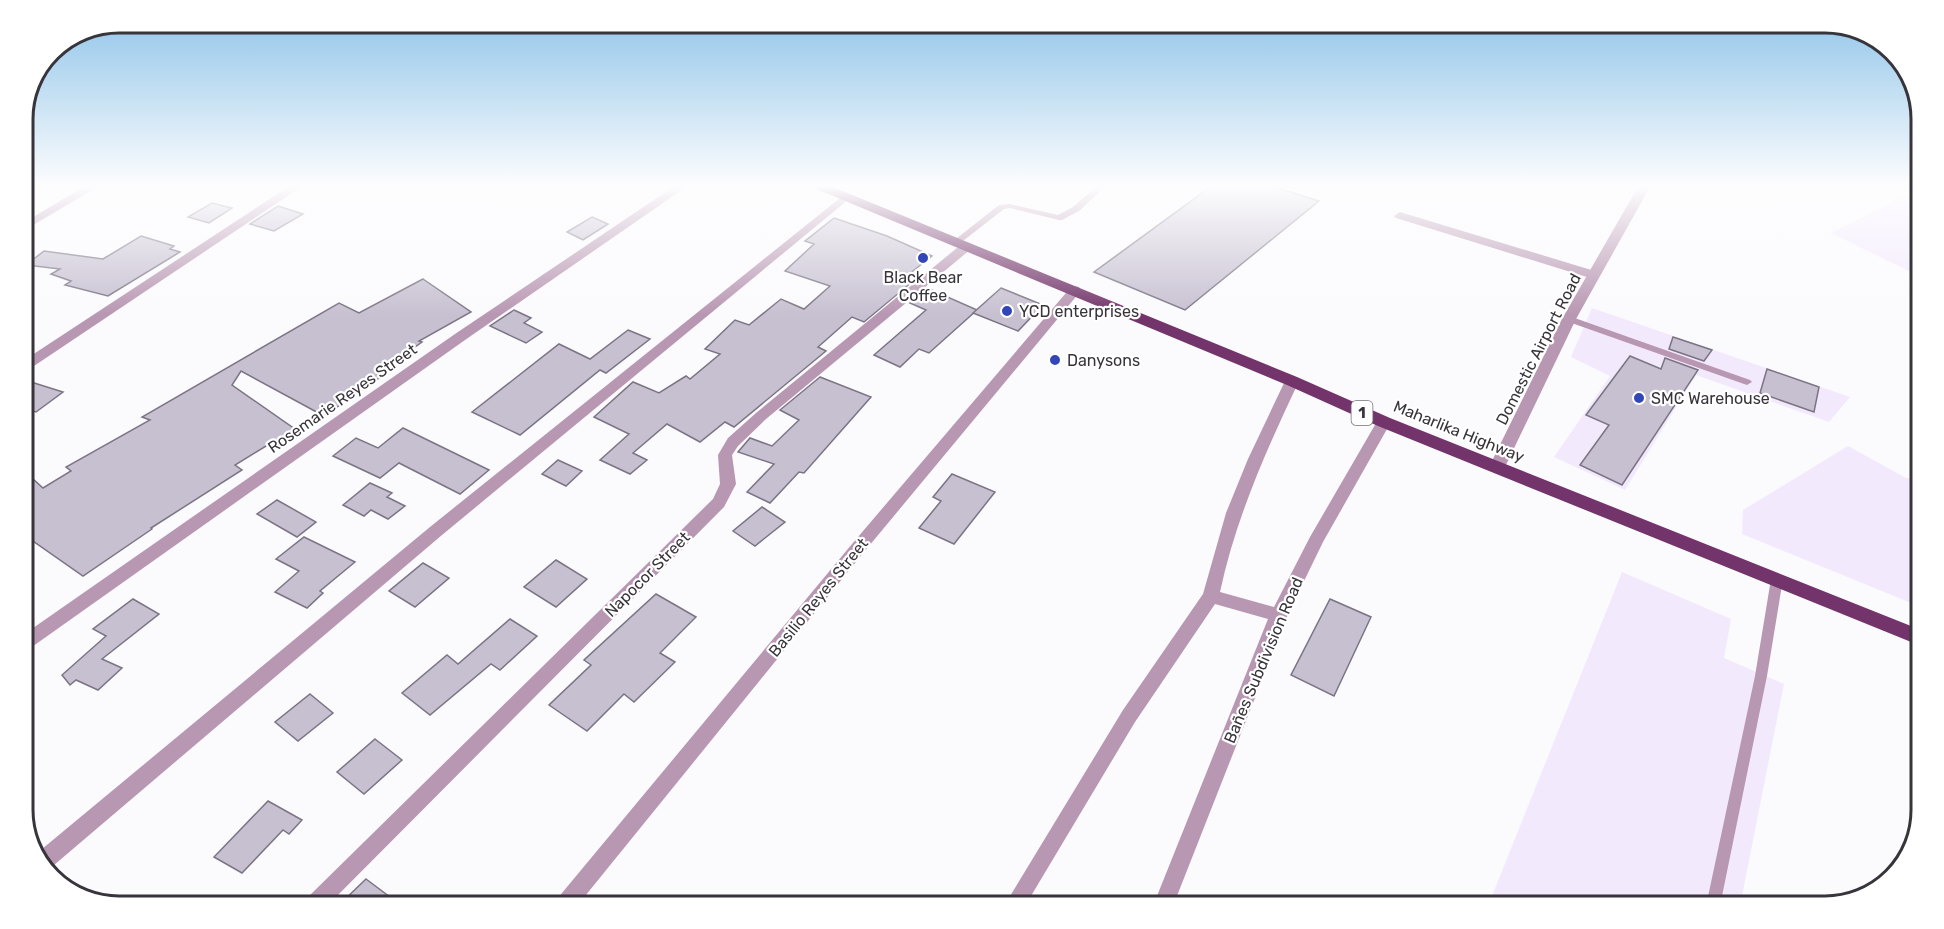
<svg xmlns="http://www.w3.org/2000/svg" width="1944" height="929" viewBox="0 0 1944 929" font-family="Rubik,sans-serif">
<rect width="100%" height="100%" fill="#fbfafd"/>
<g fill="#f3e9fd">
<polygon points="1921,188 1921,277 1831,233"/>
<polygon points="1592,308 1850,397 1829,422 1696,375 1625,490 1554,457 1610,376 1571,357"/>
<polygon points="1848,446 1906,478 1921,479 1921,607 1742,534 1743,510"/>
<polygon points="1622,572 1731,619 1724,658 1784,684 1740,906 1488,906"/>
</g>
<g fill="#c7c0d1" stroke="#7b7484" stroke-width="1.5">
<polygon points="1213,185 1268,185 1319,201 1185,310 1094,272"/>
<polygon points="212,203 232,208 209,223 188,217"/>
<polygon points="278,206 303,214 274,231 250,224"/>
<polygon points="592,217 608,224 583,240 567,232"/>
<polygon points="834,218 887,236 932,256 904,278 912,282 864,322 852,317 818,347 826,351 734,427 725,422 700,442 667,424 633,453 647,460 630,474 600,460 629,434 594,417 633,382 659,393 686,376 690,379 720,354 705,349 735,320 749,325 781,299 804,309 830,286 785,271 814,244 805,241"/>
<polygon points="141,236 174,246 170,249 180,252 108,296 65,285 71,281 51,274 60,269 26,265 44,251 103,259"/>
<polygon points="423,279 471,312 419,341 422,342 377,374 382,376 324,416 241,371 232,385 302,434 284,445 276,440 235,465 242,470 151,528 152,529 83,576 23,534 23,470 43,488 71,471 66,467 150,420 142,417 339,303 359,313"/>
<polygon points="927,288 977,310 929,353 919,349 900,367 874,355 926,310 910,303"/>
<polygon points="1001,288 1043,305 1018,331 973,313"/>
<polygon points="514,310 531,318 524,323 542,332 526,343 490,326"/>
<polygon points="628,330 650,339 606,373 600,370 520,435 472,412 559,344 590,359"/>
<polygon points="1673,337 1712,350 1704,361 1669,349"/>
<polygon points="1630,356 1661,369 1665,358 1698,370 1622,485 1580,465 1609,425 1586,415"/>
<polygon points="1767,369 1819,387 1814,412 1760,393"/>
<polygon points="820,377 871,397 804,473 799,472 770,503 747,492 774,464 738,452 750,438 772,446 799,420 780,410"/>
<polygon points="31,382 63,392 36,412 23,408 23,388"/>
<polygon points="403,428 489,470 460,494 399,463 380,478 333,456 356,438 378,448"/>
<polygon points="558,460 582,471 566,486 542,474"/>
<polygon points="952,474 995,492 954,544 919,528 941,501 933,497"/>
<polygon points="370,483 392,493 387,497 405,506 388,519 371,510 364,516 343,505"/>
<polygon points="277,500 316,522 297,537 257,514"/>
<polygon points="762,507 785,522 755,546 733,531"/>
<polygon points="304,537 355,562 320,591 323,593 307,608 275,592 299,571 276,559"/>
<polygon points="556,560 587,579 556,607 524,587"/>
<polygon points="423,563 449,578 415,607 389,591"/>
<polygon points="656,594 696,617 660,653 675,662 634,702 624,694 587,731 549,705 591,665 584,660"/>
<polygon points="133,599 159,614 102,659 122,668 98,690 76,680 70,685 62,675 106,636 93,629"/>
<polygon points="1330,599 1371,617 1334,696 1291,675"/>
<polygon points="510,619 537,636 500,670 491,664 430,715 402,693 447,655 458,664"/>
<polygon points="310,694 333,713 298,741 275,722"/>
<polygon points="375,739 402,760 364,794 337,772"/>
<polygon points="268,801 302,820 289,834 283,830 242,873 214,857"/>
<polygon points="366,879 402,906 338,906"/>
</g>
<g fill="none" stroke-linecap="round" stroke-linejoin="round">
<g fill="#b897b2" fill-rule="evenodd">
<polygon points="1098,185 1107,185 1079,211 1062,220 1059,220 1010,208 1004,209 959,244 953,244 952,242 999,205 1010,204 1058,215 1073,207"/>
<polygon points="1569,316 1750,380 1752,382 1747,385 1744,384 1566,321 1564,319 1566,317"/>
<polygon points="1777,574 1781,576 1783,579 1767,676 1720,906 1706,906 1755,676 1771,579 1773,576"/>
</g>
<g fill="#b897b2" fill-rule="evenodd">
<polygon points="87,185 101,185 23,231 23,223"/>
<polygon points="291,185 304,185 28,370 23,371 23,361"/>
<polygon points="676,185 689,185 465,340 29,649 23,651 23,635 455,334"/>
<polygon points="845,194 851,197 849,199 442,535 47,871 39,864 36,854 430,527"/>
<polygon points="1400,212 1598,272 1600,275 1594,279 1590,278 1396,218 1394,216"/>
<polygon points="967,242 973,246 971,249 766,419 738,446 732,455 736,484 724,507 327,906 303,906 306,899 713,499 720,484 718,455 728,438 756,413 963,243"/>
<polygon points="1075,286 1079,287 1081,290 1079,293 864,552 577,906 554,906 557,899 852,544 1071,287"/>
<path d="M1292 376 1299 381C1267 449 1236 517 1220 592L1274 607 1310 537 1379 418H1389L1391 422 1323 542 1288 614 1173 906H1153L1268 619 1215 604 1135 722 1025 906H1004L1123 710 1203 594 1226 513 1248 459 1285 381Z"/>
</g>
<polygon fill="#b897b2" fill-rule="evenodd" points="1639,185 1651,185 1576,319 1505,467 1502,471 1492,471 1489,467 1562,319"/>
<polygon fill="#72346a" fill-rule="evenodd" points="812,185 828,185 1297,377 1390,418 1921,630 1921,646 1378,426 1287,385 814,188"/>
</g>
<linearGradient id="sky" x2="0" y2="1"><stop stop-color="#8bc2e8"/><stop offset="0.59" stop-color="#fdfdfe"/><stop offset="1" stop-color="#fdfdfe" stop-opacity="0"/></linearGradient>
<rect width="1944" height="315" fill="url(#sky)"/>
<g fill="#3346b8" stroke="#fff" stroke-width="2">
<circle cx="923" cy="258" r="6"/>
<circle cx="1007" cy="311" r="6"/>
<circle cx="1055" cy="360" r="6"/>
<circle cx="1639" cy="398" r="6"/>
</g>
<g text-anchor="middle" stroke-width="4.5" stroke-linejoin="round" paint-order="stroke">
<rect fill="#fff" stroke="#747176" stroke-width="1.5" x="1351.5" y="401" width="21" height="24" rx="4.5"/>
<g font-size="15" font-weight="bold" fill="#38343b">
<text x="1362" y="418">1</text>
</g>
<g font-size="16" fill="#38343b" stroke="#fff" text-anchor="start">
<text x="923" y="283" text-anchor="middle">Black Bear<tspan x="923" dy="18">Coffee</tspan></text>
<text x="1019" y="317">YCD enterprises</text>
<text x="1067" y="366">Danysons</text>
<text x="1651" y="404">SMC Warehouse</text>
</g>
<g font-size="16" fill="#38343b" stroke="#fff">
<text transform="translate(1538 349) rotate(-63)" y="6">Domestic Airport Road</text>
<text transform="translate(342 398) rotate(-35)" y="6">Rosemarie Reyes Street</text>
<text transform="translate(1459 431) rotate(22)" y="6">Maharlika Highway</text>
<text transform="translate(647 574) rotate(-45)" y="6">Napocor Street</text>
<text transform="translate(818 597) rotate(-51)" y="6">Basilio Reyes Street</text>
<text transform="translate(1263 660) rotate(-67)" y="6">Bañes Subdivision Road</text>
</g>
</g>
<path d="M0 0H1944V929H0ZM119 33H1825A86 86 0 0 1 1911 119V810A86 86 0 0 1 1825 896H119A86 86 0 0 1 33 810V119A86 86 0 0 1 119 33Z" fill="#fff" fill-rule="evenodd"/>
<path fill="none" stroke="#38343b" stroke-width="3" d="M119 33H1825A86 86 0 0 1 1911 119V810A86 86 0 0 1 1825 896H119A86 86 0 0 1 33 810V119A86 86 0 0 1 119 33Z"/>
</svg>
